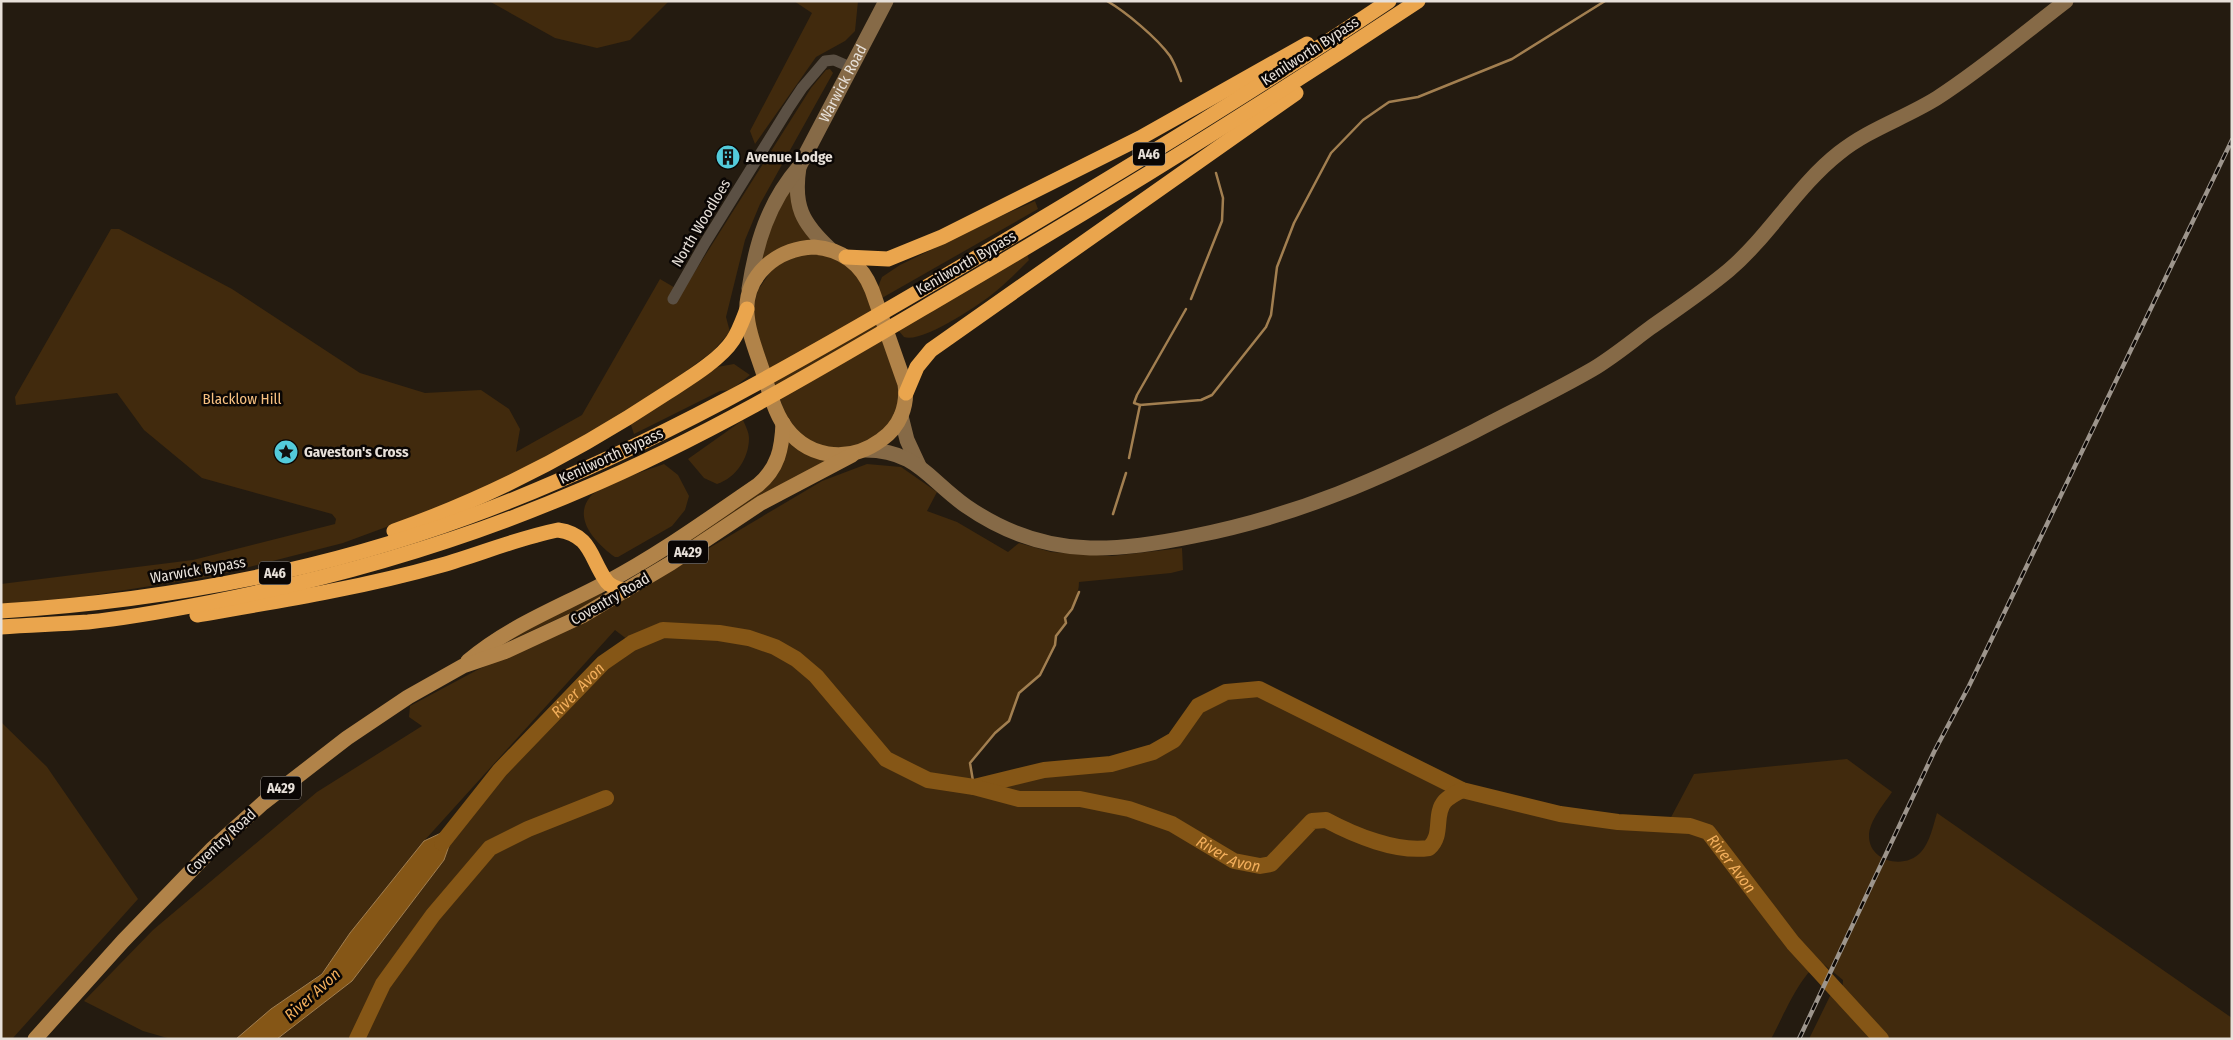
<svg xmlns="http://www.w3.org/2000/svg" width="2233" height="1040" viewBox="0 0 2233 1040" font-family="'Fira Sans Condensed',sans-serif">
<rect width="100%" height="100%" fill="#241b10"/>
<g fill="#412a0d">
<polygon points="489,1 669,1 630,40 597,48 555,38"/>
<polygon points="794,1 858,1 855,31 845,41 816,57 755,144 750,131 812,13"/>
<polygon points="830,69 833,73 760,204 745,240 726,317 730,332 712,352 651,397 522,471 435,509 343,543 214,576 81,597 1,604 1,584 193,560 335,524 336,519 332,514 202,478 144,430 117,393 16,405 15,397 111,229 119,229 232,289 360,373 425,393 481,390 509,409 520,429 516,452 582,415 660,279 682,292 811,88 826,70"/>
<polygon points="790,187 814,241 759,263 771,228"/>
<polygon points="1035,201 1038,209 882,298 878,287 882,277 900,265 990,221"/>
<polygon points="819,254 836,258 858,273 899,374 900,398 890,424 861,446 829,448 804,438 786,416 757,332 754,317 755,301 758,290 771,271 779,264 801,255"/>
<path d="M1027 254 1029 260C1018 271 1007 282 995 292 981 304 921 344 904 337L898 330Z"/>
<polygon points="734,364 750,375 731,390 720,391 634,434 630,422 717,367"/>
<path d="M743 420C745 425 749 432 749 438 749 458 736 478 717 484L704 478 688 459Z"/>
<polygon points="787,438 830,460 640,572 749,497"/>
<path d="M664 464 678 475 689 496 685 510 672 526 618 557H615C597 544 572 519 590 497 599 485 648 470 664 464Z"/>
<path d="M867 464 901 467 937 492 927 511 957 522 1008 552 1019 543 1051 552 1112 556 1182 548 1183 570 1171 573 1079 582C1079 596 1072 606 1065 618L1066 623 1056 636 1055 645 1040 675 1019 693 1009 721 995 733 970 762 974 787 1044 770 1111 764 1153 752 1174 740 1198 706 1226 692 1259 689 1462 790 1560 814 1618 822 1668 823 1694 774 1847 759 1892 792C1884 804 1869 821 1869 836 1869 862 1905 870 1921 852 1930 842 1933 826 1937 813L2232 1018V1039H1809L1831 994 1842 995 1843 980 1821 962C1801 972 1782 1019 1771 1039H277L352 981 444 860 456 826 500 770 603 663 632 643 615 630 424 841 350 933 322 973 271 1009 236 1039H171L143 1031 84 1001 153 930 317 792 422 726 409 717 410 706 479 669 586 621 822 481Z"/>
<polygon points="602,592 602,597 590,604 494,648 493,646"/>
<polygon points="1,722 47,767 138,899 12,1039 1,1039"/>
</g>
<polygon fill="#855616" stroke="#a27f50" points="456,826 444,860 352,981 277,1039 236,1039 271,1009 322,974 350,933 424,841"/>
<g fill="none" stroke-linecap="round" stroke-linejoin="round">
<g stroke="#a27f50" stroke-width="2.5">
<path d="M1107 1C1126 12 1157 38 1170 56 1175 64 1178 73 1181 81"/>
<polyline points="1191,299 1222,221 1223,198 1216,173"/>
<polyline points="1140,405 1201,400 1212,395 1266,327 1271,315 1277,267 1294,223 1331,153 1363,120 1389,102 1418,97 1512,59 1605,1"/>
<polyline points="1129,458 1140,405 1134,403 1137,395 1186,309"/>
<polyline points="1113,514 1126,473"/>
<polyline points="974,787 970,763 995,733 1009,721 1019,693 1040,675 1055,645 1056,636 1066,623 1065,618 1072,609 1079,592"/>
</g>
<g stroke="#855616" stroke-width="16">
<path id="s1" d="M974 787 1044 770 1111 764 1153 752 1174 740 1198 706 1226 692 1259 689 1462 790 1560 814 1618 822 1690 826 1708 832 1793 943 1881 1039"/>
<path id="s2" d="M442 843 500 770 603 663 632 643 663 630 719 633 749 638 775 647 796 659 816 676 886 759 928 780 974 787 1019 799H1080L1129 809 1172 824 1234 861 1260 866 1271 864 1312 821 1326 820C1354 835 1397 853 1429 848 1444 835 1433 814 1445 801 1450 796 1456 793 1462 790"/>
<polyline points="357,1039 383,984 433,915 490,848 528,829 606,798"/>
</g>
<polyline stroke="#5b5044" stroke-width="11" points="673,299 705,243 788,109 802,88 825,61 834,60 850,67"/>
<g stroke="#866a47" stroke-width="15">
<path d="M799 167C793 206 802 223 830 249"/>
<path id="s3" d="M749 289C756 243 768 203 799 167L886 1"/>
<polyline points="901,416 907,440 919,466"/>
<path d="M865 450C916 450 928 479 966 506 1002 531 1045 547 1090 548 1125 549 1160 543 1194 536 1297 516 1382 478 1475 431 1515 410 1555 391 1593 369 1613 357 1631 342 1650 328 1677 309 1704 291 1729 270 1770 235 1797 186 1839 153 1869 129 1905 118 1937 98 1982 69 2023 34 2066 1"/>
</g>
<g stroke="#b18349" stroke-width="15">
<path d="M814 247C841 249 862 264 872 290L905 384C908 406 900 427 881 440 848 464 805 459 782 422 772 406 768 386 762 369 750 333 733 297 766 266 779 254 795 248 814 247Z"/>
<path d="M468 661C509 626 560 607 607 582 660 554 708 519 758 485 778 468 782 449 783 423"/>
<polyline points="35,1039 123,941 213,848 263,803 347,738 408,697 463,666 504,652 582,616 671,563 761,503 852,455"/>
</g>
<g stroke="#eaa54d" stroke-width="15">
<polyline points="846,257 888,259 942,237 1140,138 1307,44"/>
<polyline points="906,393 917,367 931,350 1296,93"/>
<path d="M394 531C491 497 582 449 668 392 688 379 720 360 733 340 739 331 743 319 747 309"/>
<path d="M1 611C160 601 319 572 468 517 645 452 808 357 969 262 1111 178 1252 93 1389 1"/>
<path d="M197 615C279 601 361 588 442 565 480 554 518 538 558 530 592 535 590 559 607 582 611 587 619 589 625 591"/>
<path d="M1 627C30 625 59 624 88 622 129 618 171 610 212 602 339 577 463 541 581 490 709 436 830 363 949 293 1108 200 1264 103 1418 1"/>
</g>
<defs>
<polyline id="rail" points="1799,1039 1934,752 1969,686 2232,140"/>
</defs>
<use href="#rail" stroke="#9d958c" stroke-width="4.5"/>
<use href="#rail" stroke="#0a0604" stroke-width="2.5" stroke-dasharray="8" stroke-linecap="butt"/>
</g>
<defs>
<symbol id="building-disc" viewBox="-11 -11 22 22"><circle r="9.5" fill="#53cbdb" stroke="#0a0604"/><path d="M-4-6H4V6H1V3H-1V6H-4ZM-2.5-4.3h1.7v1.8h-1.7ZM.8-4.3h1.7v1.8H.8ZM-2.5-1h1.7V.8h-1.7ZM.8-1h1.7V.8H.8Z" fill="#111"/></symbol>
<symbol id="sight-disc" viewBox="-11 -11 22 22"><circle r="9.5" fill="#53cbdb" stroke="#0a0604"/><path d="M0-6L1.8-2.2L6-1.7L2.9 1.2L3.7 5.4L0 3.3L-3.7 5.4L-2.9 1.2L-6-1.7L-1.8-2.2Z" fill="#111"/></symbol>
</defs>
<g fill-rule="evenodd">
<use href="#building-disc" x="714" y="143" width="28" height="28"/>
<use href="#sight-disc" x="272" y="438" width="28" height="28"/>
</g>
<g text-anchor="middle" stroke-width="5" stroke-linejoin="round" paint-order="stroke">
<g fill="#0a0604" stroke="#a59f99" stroke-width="1">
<rect x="1133" y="142.5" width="32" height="23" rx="4"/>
<rect x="668" y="540.5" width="40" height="23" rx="4"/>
<rect x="259" y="561.5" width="32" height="23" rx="4"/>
<rect x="261" y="776.5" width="40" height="23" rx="4"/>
</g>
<g font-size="14" font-weight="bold" fill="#e7e0d9">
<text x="1149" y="159">A46</text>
<text x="688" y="557">A429</text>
<text x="275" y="578">A46</text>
<text x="281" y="793">A429</text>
</g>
<g font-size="15" fill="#e7e0d9" stroke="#0a0604">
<text transform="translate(1310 51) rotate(-33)" y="5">Kenilworth Bypass</text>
<text dy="5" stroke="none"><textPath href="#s3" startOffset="228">Warwick Road</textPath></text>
<text transform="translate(701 223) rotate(-59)" y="5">North Woodloes</text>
<text transform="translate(966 263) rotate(-30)" y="5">Kenilworth Bypass</text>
<text transform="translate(611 456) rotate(-25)" y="5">Kenilworth Bypass</text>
<text transform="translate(198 570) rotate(-10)" y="5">Warwick Bypass</text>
<text transform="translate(610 599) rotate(-30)" y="5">Coventry Road</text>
<text transform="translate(221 842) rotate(-43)" y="5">Coventry Road</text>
</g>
<g font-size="15" font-weight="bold" fill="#e7e0d9" stroke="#0a0604" text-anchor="start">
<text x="746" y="162">Avenue Lodge</text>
<text x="304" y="457">Gaveston's Cross</text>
</g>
<g font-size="15" fill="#f8c181" stroke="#0a0604">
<text x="242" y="404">Blacklow Hill</text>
</g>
<g font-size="16" font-style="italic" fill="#f2ae5b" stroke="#0a0604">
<text dy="6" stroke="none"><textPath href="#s2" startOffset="205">River Avon</textPath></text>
<text dy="6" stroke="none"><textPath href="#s2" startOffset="945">River Avon</textPath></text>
<text dy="6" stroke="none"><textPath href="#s1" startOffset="830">River Avon</textPath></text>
<text transform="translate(312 994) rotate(-42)" y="6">River Avon</text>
</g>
</g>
<rect width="2233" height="1040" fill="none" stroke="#e7e0d9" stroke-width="5"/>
</svg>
